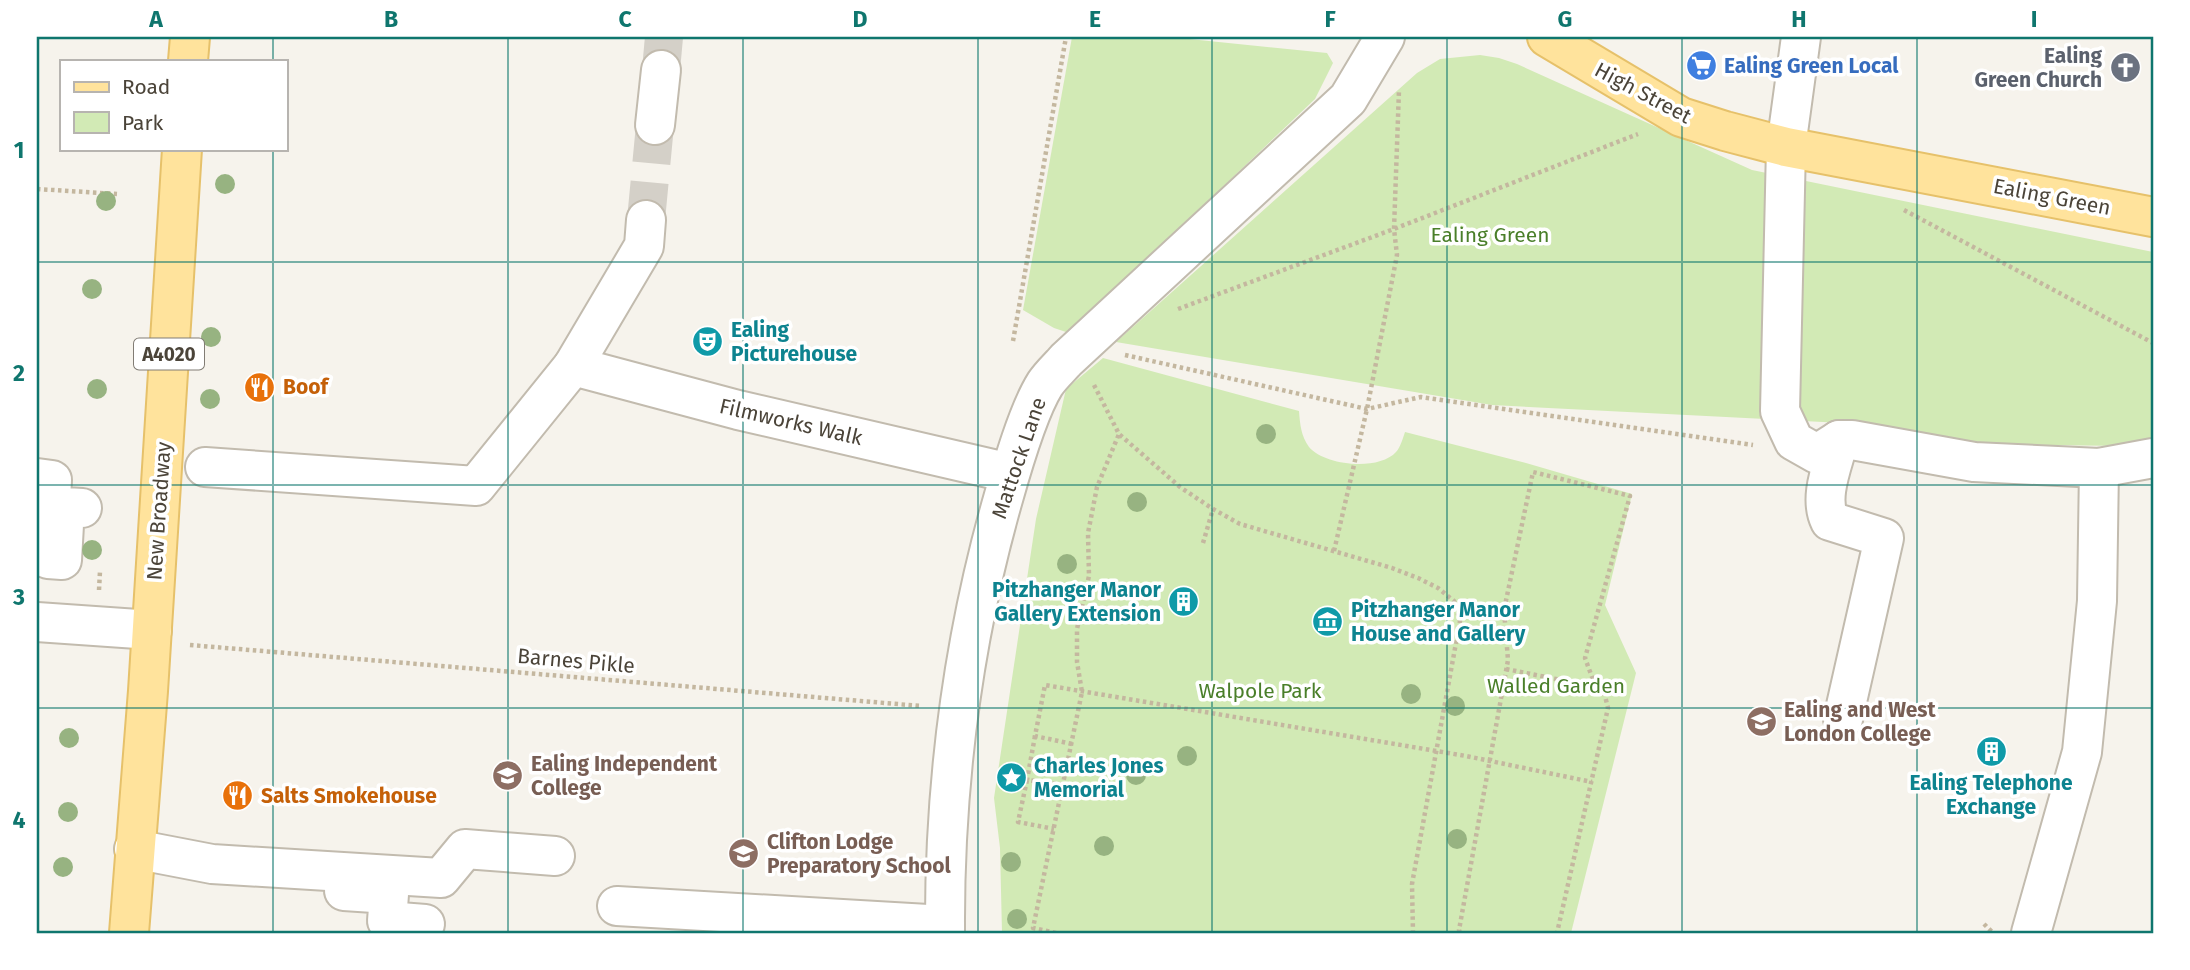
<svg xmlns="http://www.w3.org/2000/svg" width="2190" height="970" viewBox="0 0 2190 970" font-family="'Fira Sans',sans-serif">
<rect width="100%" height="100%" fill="#f6f3ec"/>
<g fill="#d2eab5">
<polygon points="1072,37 1170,37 1327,53 1333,63 1315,99 1069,333 1054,328 1023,310"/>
<polygon points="1480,55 1499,58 1517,64 1752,170 2153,252 2153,438 2121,446 1982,444 1843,423 1492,405 1116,342 1417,73 1440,59"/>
<path d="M1103 358 1299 411C1300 424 1301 436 1309 447 1325 466 1379 471 1396 452 1400 448 1403 438 1405 432L1526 463 1632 494 1605 605 1636 673 1571 933H1002L1000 848 994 798 1036 519 1066 389Z"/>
</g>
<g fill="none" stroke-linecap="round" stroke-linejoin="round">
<g stroke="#d4d0c8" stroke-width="38" stroke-dasharray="38 19" stroke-linecap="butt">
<polyline points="661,70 664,37"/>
<polyline points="646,220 655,125"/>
</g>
<defs>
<g id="minor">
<polyline points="1801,37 1786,147 1780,411 1794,441 1817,454 1839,440 1852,440 1974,462 2099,468 2153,458"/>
<polyline points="655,125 661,70"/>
<polyline points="573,366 644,246 646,220"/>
<path d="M1839 440C1833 465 1818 497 1830 521L1884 538 1843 719"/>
<polyline points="205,467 476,486 573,366 738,410 1010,473"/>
<polyline points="37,478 52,480 48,559 62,560 65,507 82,508"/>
<polyline points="37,622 152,630"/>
<polyline points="134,849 212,864 441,878 465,849 555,856"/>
<polyline points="344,891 389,894 387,921 425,924"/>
<polyline points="617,906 945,925"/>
<path d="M945 933C944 787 963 639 1003 499 1012 467 1028 411 1045 384 1051 375 1059 368 1066 360L1348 99 1385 37"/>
<polyline points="2031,933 2082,752 2097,601 2099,468"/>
</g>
<g id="major">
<polyline points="1547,37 1681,117 1725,131 1786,147 2153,217"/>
<polyline points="188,61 190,37"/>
<polyline points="129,933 148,691 182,149"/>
</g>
</defs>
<use href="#minor" stroke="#c2bbae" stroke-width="42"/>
<use href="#major" stroke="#e6c16a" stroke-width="42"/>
<g stroke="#c4b79f" stroke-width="4.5" stroke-dasharray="3.5 3.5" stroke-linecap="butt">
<polyline points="37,189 117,194"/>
<polyline points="1904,210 2153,343"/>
<polyline points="1178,309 1394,229 1638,134"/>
<polyline points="1013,341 1066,37"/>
<polyline points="1125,355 1367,409 1421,397 1753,445"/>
<polyline points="1094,385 1119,434 1180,487 1213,509 1240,524 1392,568 1418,578 1438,588 1454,601 1460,621 1412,884 1413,933"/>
<polyline points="1203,543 1213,509"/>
<polyline points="1334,551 1367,409 1397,255 1394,229 1399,90"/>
<polyline points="99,590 100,571"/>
<polyline points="190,645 921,706"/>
<polyline points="1506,669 1601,688"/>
<polyline points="1035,736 1027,780 1064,785"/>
<polyline points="1072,744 1035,736 1045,685 1466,756 1592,782"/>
<polyline points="1027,780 1018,822 1054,829"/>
<polyline points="1984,924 1993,933"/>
<polyline points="1056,933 1033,928 1082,692 1077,662 1077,629 1089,576 1088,533 1097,487 1119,434"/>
<polyline points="1460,933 1459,930 1508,660 1504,610 1533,472 1630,496 1585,658 1592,677 1603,688 1608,708 1557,933"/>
</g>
<use href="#minor" stroke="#fff" stroke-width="38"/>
<use href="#major" stroke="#ffe39c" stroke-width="38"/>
</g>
<g fill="#97b381">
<circle cx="225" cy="184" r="10"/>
<circle cx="106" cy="201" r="10"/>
<circle cx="92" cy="289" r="10"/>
<circle cx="211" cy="337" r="10"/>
<circle cx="97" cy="389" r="10"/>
<circle cx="210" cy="399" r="10"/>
<circle cx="1266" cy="434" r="10"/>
<circle cx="1137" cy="502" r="10"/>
<circle cx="92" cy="550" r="10"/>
<circle cx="1067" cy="564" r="10"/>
<circle cx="1411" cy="694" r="10"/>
<circle cx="1455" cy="706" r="10"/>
<circle cx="69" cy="738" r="10"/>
<circle cx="1187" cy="756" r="10"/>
<circle cx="1136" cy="775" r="10"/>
<circle cx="68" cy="812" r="10"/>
<circle cx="1457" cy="839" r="10"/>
<circle cx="1104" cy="846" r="10"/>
<circle cx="1011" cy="862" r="10"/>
<circle cx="63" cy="867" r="10"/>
<circle cx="1017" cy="919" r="10"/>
</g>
<path fill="none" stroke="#0f766e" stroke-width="2" stroke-opacity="0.55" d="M273 37V61M508 37V933M743 37V933M978 37V933M1212 37V933M1447 37V933M1682 37V933M1917 37V933M273 149V933M37 262H2153M37 485H2153M37 708H2153"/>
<defs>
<symbol id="supermarket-disc" viewBox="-11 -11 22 22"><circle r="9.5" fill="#3f7fe0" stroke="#fff"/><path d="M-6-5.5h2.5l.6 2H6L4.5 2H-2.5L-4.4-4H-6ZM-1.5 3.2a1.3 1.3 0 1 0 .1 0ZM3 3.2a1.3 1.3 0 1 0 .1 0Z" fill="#fff"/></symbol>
<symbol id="church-disc" viewBox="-11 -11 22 22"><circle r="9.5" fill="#6b7280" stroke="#fff"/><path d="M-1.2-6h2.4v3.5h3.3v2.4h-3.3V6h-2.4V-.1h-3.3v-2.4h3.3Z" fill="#fff"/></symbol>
<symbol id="theatre-disc" viewBox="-11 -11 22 22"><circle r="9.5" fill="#0f9aa8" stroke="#fff"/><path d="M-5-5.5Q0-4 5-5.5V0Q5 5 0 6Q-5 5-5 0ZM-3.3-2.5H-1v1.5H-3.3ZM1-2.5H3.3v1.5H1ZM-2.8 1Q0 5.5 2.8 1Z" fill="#fff"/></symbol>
<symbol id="restaurant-disc" viewBox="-11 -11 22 22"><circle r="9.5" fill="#e8710a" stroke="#fff"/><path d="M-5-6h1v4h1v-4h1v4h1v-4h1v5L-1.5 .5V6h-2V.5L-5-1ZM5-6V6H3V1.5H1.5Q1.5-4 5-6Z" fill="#fff"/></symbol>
<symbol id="building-disc" viewBox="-11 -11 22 22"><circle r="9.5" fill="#0f9aa8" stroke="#fff"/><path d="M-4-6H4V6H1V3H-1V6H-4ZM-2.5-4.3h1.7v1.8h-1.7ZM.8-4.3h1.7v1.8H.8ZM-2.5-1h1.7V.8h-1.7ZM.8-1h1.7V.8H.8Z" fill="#fff"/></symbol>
<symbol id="museum-disc" viewBox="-11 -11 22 22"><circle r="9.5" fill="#0f9aa8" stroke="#fff"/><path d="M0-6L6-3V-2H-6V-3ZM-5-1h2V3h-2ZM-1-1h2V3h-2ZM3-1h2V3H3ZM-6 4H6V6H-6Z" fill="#fff"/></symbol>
<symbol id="university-disc" viewBox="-11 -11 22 22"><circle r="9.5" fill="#8d6e63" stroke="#fff"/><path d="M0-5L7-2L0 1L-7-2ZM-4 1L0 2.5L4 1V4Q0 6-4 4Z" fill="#fff"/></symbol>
<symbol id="school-disc" viewBox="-11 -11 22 22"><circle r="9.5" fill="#8d6e63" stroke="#fff"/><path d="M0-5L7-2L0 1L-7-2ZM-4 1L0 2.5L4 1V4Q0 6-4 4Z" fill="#fff"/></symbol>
<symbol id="sight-disc" viewBox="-11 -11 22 22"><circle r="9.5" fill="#0f9aa8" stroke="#fff"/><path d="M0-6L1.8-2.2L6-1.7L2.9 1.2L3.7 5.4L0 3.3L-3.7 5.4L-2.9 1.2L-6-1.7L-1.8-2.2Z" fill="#fff"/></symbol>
</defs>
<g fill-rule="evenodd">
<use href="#supermarket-disc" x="1684" y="48" width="35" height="35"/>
<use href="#church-disc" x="2108" y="50" width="35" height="35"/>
<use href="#theatre-disc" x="690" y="324" width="35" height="35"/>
<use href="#restaurant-disc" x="242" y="370" width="35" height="35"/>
<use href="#building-disc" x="1166" y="584" width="35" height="35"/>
<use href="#museum-disc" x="1310" y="604" width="35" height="35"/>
<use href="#university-disc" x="1744" y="704" width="35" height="35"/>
<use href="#building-disc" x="1974" y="734" width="35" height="35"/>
<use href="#school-disc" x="490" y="758" width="35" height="35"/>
<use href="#sight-disc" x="994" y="760" width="35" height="35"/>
<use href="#restaurant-disc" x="220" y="778" width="35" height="35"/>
<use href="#school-disc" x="726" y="836" width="35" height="35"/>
</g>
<g text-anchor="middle" stroke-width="7" stroke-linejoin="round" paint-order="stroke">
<rect fill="#fff" stroke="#817c74" stroke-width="2" x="134" y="338.5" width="70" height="31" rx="5"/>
<g font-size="19" font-weight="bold" fill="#4b4439">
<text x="169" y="361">A4020</text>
</g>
<g font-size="21" font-weight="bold" fill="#5b616d" stroke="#fff" text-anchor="end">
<text x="2102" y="63">Ealing<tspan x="2102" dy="24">Green Church</tspan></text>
</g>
<g font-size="21" font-weight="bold" fill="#366cbe" stroke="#fff" text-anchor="start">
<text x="1724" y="73">Ealing Green Local</text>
</g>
<g font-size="21" fill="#4b4439" stroke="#fff">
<text transform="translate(1643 93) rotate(28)" y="7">High Street</text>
<text transform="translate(2052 197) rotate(11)" y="7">Ealing Green</text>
<text transform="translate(791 422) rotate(13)" y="7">Filmworks Walk</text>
<text transform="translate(1019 458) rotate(-71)" y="7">Mattock Lane</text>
<text transform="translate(159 511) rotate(-86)" y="7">New Broadway</text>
<text transform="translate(576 661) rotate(5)" y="7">Barnes Pikle</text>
</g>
<g font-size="21" fill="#4a7f2a" stroke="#fff">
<text x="1490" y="242">Ealing Green</text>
<text x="1556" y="693">Walled Garden</text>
<text x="1260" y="698">Walpole Park</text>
</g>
<g font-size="21" font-weight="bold" fill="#0d838f" stroke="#fff" text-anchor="start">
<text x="731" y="337">Ealing<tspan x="731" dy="24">Picturehouse</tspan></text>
<text x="1161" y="597" text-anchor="end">Pitzhanger Manor<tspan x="1161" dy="24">Gallery Extension</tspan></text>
<text x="1351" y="617">Pitzhanger Manor<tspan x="1351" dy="24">House and Gallery</tspan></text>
<text x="1034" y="773">Charles Jones<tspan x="1034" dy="24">Memorial</tspan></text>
<text x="1991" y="790" text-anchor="middle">Ealing Telephone<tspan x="1991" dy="24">Exchange</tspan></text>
</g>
<g font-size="21" font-weight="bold" fill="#c56008" stroke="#fff" text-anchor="start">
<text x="283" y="394">Boof</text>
<text x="261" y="803">Salts Smokehouse</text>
</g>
<g font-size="21" font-weight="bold" fill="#785e54" stroke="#fff" text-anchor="start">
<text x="1784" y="717">Ealing and West<tspan x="1784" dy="24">London College</tspan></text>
<text x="531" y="771">Ealing Independent<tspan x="531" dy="24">College</tspan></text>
<text x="767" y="849">Clifton Lodge<tspan x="767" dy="24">Preparatory School</tspan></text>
</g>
</g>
<rect width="2190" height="970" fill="none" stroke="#ffffff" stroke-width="77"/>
<rect x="60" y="60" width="228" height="91" fill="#ffffff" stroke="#b7b4b0" stroke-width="2"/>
<rect x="74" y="82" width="35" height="10" fill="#ffe39c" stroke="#b7b4b0" stroke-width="2"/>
<text x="122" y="94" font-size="21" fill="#4b4439">Road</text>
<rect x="74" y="112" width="35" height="21" fill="#d2eab5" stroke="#b7b4b0" stroke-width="2"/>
<text x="122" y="130" font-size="21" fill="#4b4439">Park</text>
<rect x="38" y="38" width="2114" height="894" fill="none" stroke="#0f766e" stroke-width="2.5"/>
<g font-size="23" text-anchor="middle" font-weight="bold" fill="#0f766e">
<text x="156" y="27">A</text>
<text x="391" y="27">B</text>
<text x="625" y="27">C</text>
<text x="860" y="27">D</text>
<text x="1095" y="27">E</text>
<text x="1330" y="27">F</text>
<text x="1565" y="27">G</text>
<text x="1799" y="27">H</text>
<text x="2034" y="27">I</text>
<text x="19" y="158">1</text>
<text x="19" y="381">2</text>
<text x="19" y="605">3</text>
<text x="19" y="828">4</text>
</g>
</svg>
